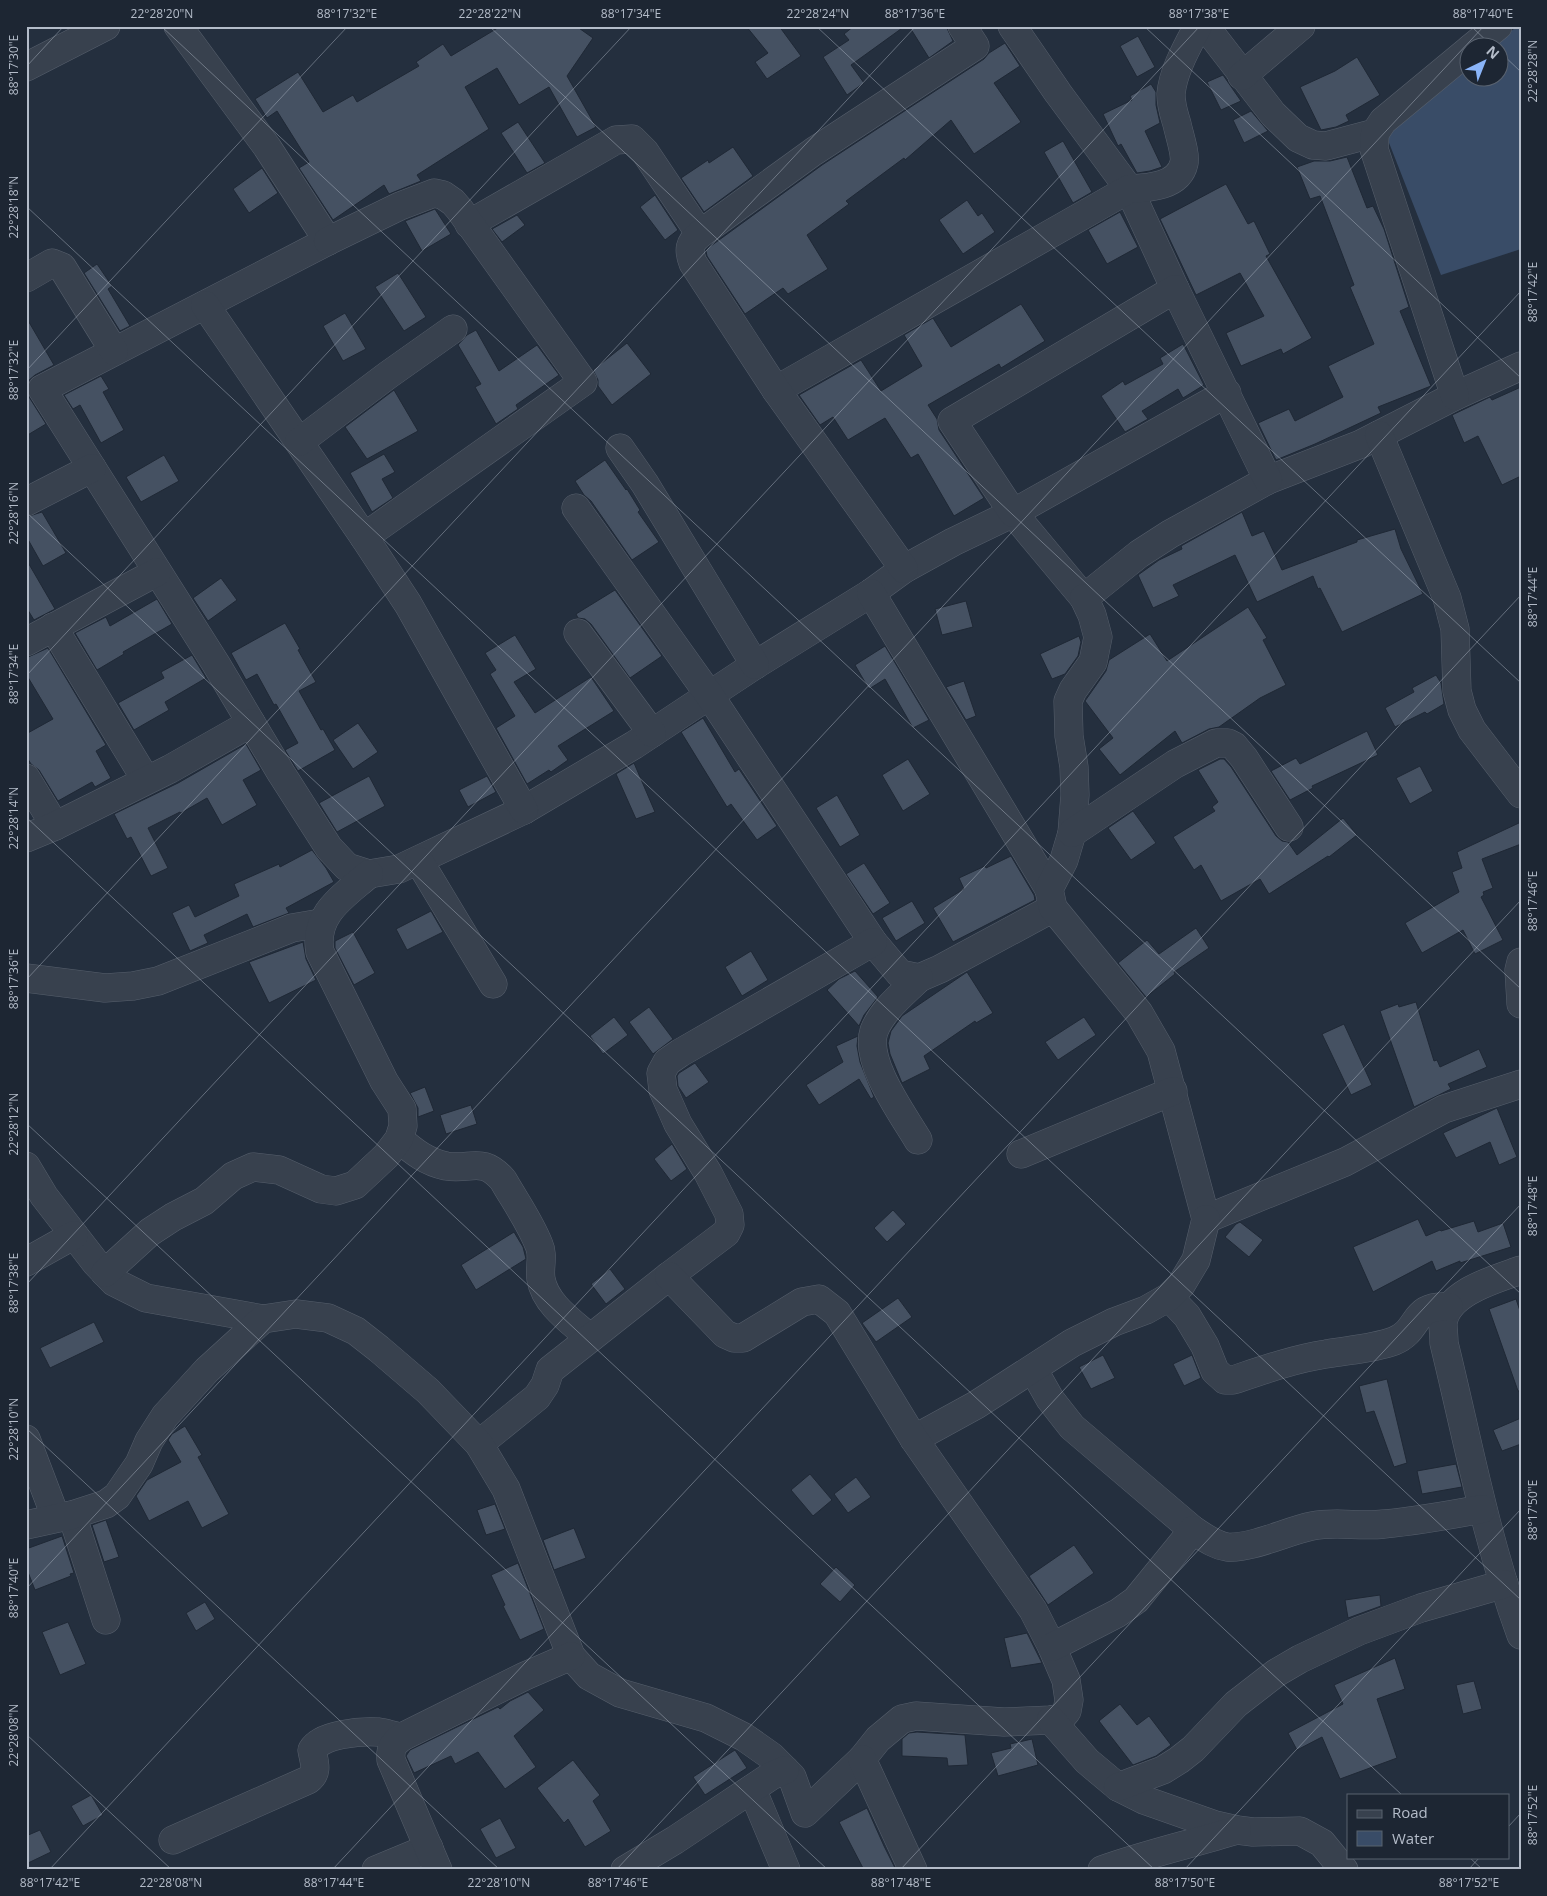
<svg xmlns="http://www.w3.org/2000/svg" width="1547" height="1896" viewBox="0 0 1547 1896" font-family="'Open Sans',sans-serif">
<rect width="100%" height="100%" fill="#242f3e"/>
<polygon fill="#394c67" points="1518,26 1521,26 1521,249 1441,275 1382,125 1469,61 1470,78 1500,78 1500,48 1489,47"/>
<g fill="#455162" stroke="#1f2835">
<polygon points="501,26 576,26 593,38 567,76 596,127 577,137 549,87 519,105 497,68 465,87 489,129 417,175 421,181 389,194 384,185 333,220 299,168 309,162 277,111 267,118 255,99 298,72 323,112 353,95 357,102 419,66 416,62 443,44 451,56"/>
<polygon points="746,26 779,26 801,56 767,79 755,62 768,53"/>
<polygon points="854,26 905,26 851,65 864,83 847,95 823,57 849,40 844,34"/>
<polygon points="909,26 946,26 953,41 929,58"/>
<polygon points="1138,36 1155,67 1137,77 1120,46"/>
<polygon points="1005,43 1020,66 994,83 1021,122 974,154 951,120 905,160 904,158 846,201 849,204 807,235 828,269 788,294 783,288 745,314 707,256 706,251 708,248 822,165 984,59 989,53"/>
<polygon points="1357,57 1380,95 1346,115 1349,121 1336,127 1321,130 1300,87 1335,71"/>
<polygon points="1223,75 1241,101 1221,110 1207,82"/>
<polygon points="1151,84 1156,92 1156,105 1160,123 1145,131 1162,167 1150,171 1137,173 1121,144 1118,146 1103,114 1132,100 1130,96"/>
<polygon points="1251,111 1268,131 1244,143 1233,120"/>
<polygon points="518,122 545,163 527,173 501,133"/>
<polygon points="1063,141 1092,192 1073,203 1044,152"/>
<polygon points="733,147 753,176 704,212 681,178 708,160 709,163"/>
<polygon points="1347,157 1367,208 1373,206 1384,229 1409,307 1400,311 1431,386 1378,407 1381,413 1315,444 1276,460 1258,423 1289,409 1295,421 1343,397 1328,366 1374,344 1350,287 1354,285 1320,196 1310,199 1297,167 1314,161 1330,161"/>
<polygon points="262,168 278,193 249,213 233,189"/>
<polygon points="1226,184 1248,224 1254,221 1270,254 1266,256 1312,338 1283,354 1281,349 1241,366 1226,333 1264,316 1240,273 1196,295 1160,219"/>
<polygon points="655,195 678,230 665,240 640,207"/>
<polygon points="967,200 978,216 982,213 995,232 963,254 939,220"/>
<polygon points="435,209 451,234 422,251 405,221"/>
<polygon points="1120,212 1138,247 1107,264 1088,230"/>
<polygon points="517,215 525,225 502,242 492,229"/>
<polygon points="97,264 112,286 108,289 130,326 120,331 84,273"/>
<polygon points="398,273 426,317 404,331 375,287"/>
<polygon points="1021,304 1045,341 1001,368 999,364 928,405 937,419 939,430 984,498 954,516 918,454 911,458 885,418 848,440 833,417 820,425 799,395 861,360 881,391 922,366 904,335 933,318 951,347"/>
<polygon points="345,313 366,349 343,361 323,326"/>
<polygon points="26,317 54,365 35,375 28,381 26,389 29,397 46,424 26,436"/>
<polygon points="476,330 499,371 537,345 559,375 516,405 518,409 496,424 475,387 481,384 458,345 467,335"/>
<polygon points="627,343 651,374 612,405 598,386 598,380 593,370"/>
<polygon points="1183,344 1204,385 1183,398 1178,389 1142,411 1148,419 1125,432 1101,396 1123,381 1125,385 1163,364 1160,358"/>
<polygon points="101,376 109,389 103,392 124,430 101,443 80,405 73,409 64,395"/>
<polygon points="1521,387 1521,476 1502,485 1478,436 1464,443 1452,415 1490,397 1492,400"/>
<polygon points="394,390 418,431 367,459 345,427"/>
<polygon points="384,454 395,472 382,479 393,498 372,512 350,473"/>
<polygon points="164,455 179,481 141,502 126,477"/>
<polygon points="605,460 626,490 627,489 640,510 638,512 659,542 632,560 591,501 584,495 575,481"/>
<polygon points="42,512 66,553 43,566 26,536 26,517"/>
<polygon points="1242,512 1252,536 1264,531 1282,570 1357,542 1357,540 1395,529 1401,549 1423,594 1342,632 1320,588 1318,589 1313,576 1257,602 1235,555 1173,585 1179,596 1153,608 1138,575 1159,560 1182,549 1181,546"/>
<polygon points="26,559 55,609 34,620 26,607"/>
<polygon points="221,578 237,600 208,621 193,598"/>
<polygon points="615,590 662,656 630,678 591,624 585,619 578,618 576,614"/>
<polygon points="157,599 172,624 123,652 124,654 97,670 75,633 106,617 110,626"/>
<polygon points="966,601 973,627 942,635 935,609"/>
<polygon points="1248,607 1267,638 1263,640 1286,685 1260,698 1219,727 1209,729 1182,743 1175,731 1120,775 1099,749 1113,738 1085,701 1106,671 1109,660 1150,634 1167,661"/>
<polygon points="285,623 300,649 298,650 316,682 299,691 321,730 323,729 335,750 298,771 285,750 298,743 276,704 274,705 257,674 246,680 231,653"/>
<polygon points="515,635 536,669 514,682 535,713 591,677 614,711 558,746 568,760 551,772 549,770 527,784 496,728 515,716 490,674 496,670 485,653"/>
<polygon points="1079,636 1081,642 1078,656 1065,674 1052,679 1040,654"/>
<polygon points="885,646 929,720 913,728 885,679 869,689 855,665"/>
<polygon points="48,648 106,745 96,751 111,778 95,787 92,782 58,801 39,770 31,764 26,756 26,734 53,719 26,674 26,658"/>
<polygon points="192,655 206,678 165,702 169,710 134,730 118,703 164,678 161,672"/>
<polygon points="1436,675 1441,683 1444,704 1427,714 1425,712 1395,727 1385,708 1414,692 1412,688"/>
<polygon points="964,681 976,716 966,720 946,687"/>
<polygon points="703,718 735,772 739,769 777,826 757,840 731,804 727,807 681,732"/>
<polygon points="358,723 378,752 353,769 333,740"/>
<polygon points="1367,731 1378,755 1312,786 1313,788 1290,800 1271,771 1296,758 1300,764"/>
<polygon points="246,744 261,770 243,780 257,805 222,825 207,798 181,813 180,812 148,828 168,868 151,876 131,837 127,839 114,814 178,783"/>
<polygon points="908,759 930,794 903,811 882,775"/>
<polygon points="1220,759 1224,759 1231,767 1276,836 1282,841 1288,842 1297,855 1343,818 1357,835 1329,857 1328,856 1269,894 1260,879 1221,901 1201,865 1194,870 1173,837 1215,811 1212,807 1218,802 1198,770"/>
<polygon points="634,763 655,812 636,819 616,774"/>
<polygon points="1420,766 1433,791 1410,804 1396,778"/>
<polygon points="369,776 385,806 337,832 319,803"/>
<polygon points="487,776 496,792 468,807 459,790"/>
<polygon points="837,795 860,835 840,847 816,808"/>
<polygon points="1133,811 1156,843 1131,860 1108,828"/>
<polygon points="1521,822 1521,844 1482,859 1493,888 1483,892 1484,895 1481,897 1503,940 1475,954 1463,930 1422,953 1405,923 1459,892 1452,872 1462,868 1457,852"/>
<polygon points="312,850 326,868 334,882 286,908 289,913 253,927 247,914 204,935 208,943 190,951 172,913 189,905 195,917 239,896 234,884 279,864 280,867"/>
<polygon points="1011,856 1034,895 1035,900 953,942 933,908 964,889 959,878 985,866 986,868"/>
<polygon points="864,863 890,903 873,914 846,874"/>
<polygon points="912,901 925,923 896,941 882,918"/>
<polygon points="431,911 443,932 407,950 396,929"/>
<polygon points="1196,928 1209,948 1174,972 1175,974 1146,997 1118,963 1147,940 1159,954"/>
<polygon points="353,932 375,973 354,985 335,948 335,941"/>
<polygon points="303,942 306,959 316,980 269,1003 249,962"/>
<polygon points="751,951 768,980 742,996 725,967"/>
<polygon points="855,971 878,997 864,1015 859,1026 827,990 839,979"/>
<polygon points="967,972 993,1013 976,1023 975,1021 924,1056 930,1069 902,1083 890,1054 888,1043 891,1031 902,1016"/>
<polygon points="1416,1002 1434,1061 1437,1060 1440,1067 1479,1049 1487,1067 1448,1084 1451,1089 1414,1107 1380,1011 1398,1004 1399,1007"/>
<polygon points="649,1007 673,1039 653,1054 629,1022"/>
<polygon points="614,1017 628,1035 603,1054 590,1036"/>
<polygon points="1084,1017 1096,1035 1058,1060 1045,1042"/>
<polygon points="1344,1024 1372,1085 1351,1095 1322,1034"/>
<polygon points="858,1036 857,1046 860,1062 874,1097 871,1099 859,1079 819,1105 806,1085 843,1062 836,1046"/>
<polygon points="695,1063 709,1082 686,1098 678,1086 677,1076 679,1073"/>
<polygon points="425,1087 434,1111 418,1117 418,1108 410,1093"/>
<polygon points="471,1105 477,1124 446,1134 440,1115"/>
<polygon points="1497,1108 1517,1157 1499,1165 1490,1142 1456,1158 1443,1133"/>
<polygon points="672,1144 687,1169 671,1181 654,1159"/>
<polygon points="893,1210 906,1224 887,1242 874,1228"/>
<polygon points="1418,1219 1426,1236 1440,1230 1441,1231 1474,1221 1478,1232 1503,1223 1511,1247 1460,1263 1460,1261 1436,1271 1432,1261 1373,1292 1353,1247"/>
<polygon points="1240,1222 1263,1240 1249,1257 1225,1237 1236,1224"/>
<polygon points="514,1232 523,1247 526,1259 476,1290 461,1265"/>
<polygon points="610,1269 625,1289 606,1304 591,1284"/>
<polygon points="898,1298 912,1317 876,1342 862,1323"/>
<polygon points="1516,1299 1521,1314 1521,1391 1518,1391 1489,1309"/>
<polygon points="94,1322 104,1342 50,1368 40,1348"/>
<polygon points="1103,1355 1115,1378 1091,1389 1079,1367"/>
<polygon points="1192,1355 1201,1378 1184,1386 1173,1364"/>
<polygon points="1387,1379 1407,1463 1394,1467 1374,1411 1366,1413 1359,1386"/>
<polygon points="1521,1418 1521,1444 1502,1451 1493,1430"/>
<polygon points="185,1426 202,1455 198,1457 229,1514 202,1528 188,1501 149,1521 136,1496 147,1480 181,1462 168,1440 172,1434"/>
<polygon points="1456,1464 1462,1487 1422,1494 1417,1471"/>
<polygon points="810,1474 832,1500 813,1516 791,1490"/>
<polygon points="856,1477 871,1497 848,1513 834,1494"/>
<polygon points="495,1504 505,1529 486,1535 477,1510"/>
<polygon points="106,1520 119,1557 104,1562 92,1525"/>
<polygon points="574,1528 586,1558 554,1570 543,1540"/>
<polygon points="62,1536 74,1573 70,1574 71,1576 35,1590 26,1567 26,1549"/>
<polygon points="1074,1545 1094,1573 1048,1605 1029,1576"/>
<polygon points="518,1563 544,1629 520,1640 503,1606 505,1605 491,1575"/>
<polygon points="836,1567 855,1585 840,1602 820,1584"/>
<polygon points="1380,1595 1381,1606 1348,1618 1345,1600"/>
<polygon points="205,1602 215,1619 196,1631 186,1613"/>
<polygon points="68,1622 86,1664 60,1675 42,1632"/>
<polygon points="1027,1633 1042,1663 1011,1668 1004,1638"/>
<polygon points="1395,1658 1405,1689 1377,1699 1397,1758 1340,1779 1322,1737 1297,1750 1288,1733 1343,1704 1334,1685"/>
<polygon points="1474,1681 1482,1709 1463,1714 1456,1685"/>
<polygon points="528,1692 544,1710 514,1736 536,1767 505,1789 478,1752 455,1764 451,1756 414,1773 406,1756 410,1750 498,1707 500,1709 510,1701"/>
<polygon points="1120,1704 1137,1725 1149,1716 1171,1745 1156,1756 1133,1765 1099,1721"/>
<polygon points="917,1732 965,1735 968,1765 948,1766 947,1758 902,1756 902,1739 909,1733"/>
<polygon points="1032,1739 1038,1765 998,1776 991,1753 1011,1748 1010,1744"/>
<polygon points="735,1750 747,1768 705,1795 693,1777"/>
<polygon points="573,1760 600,1795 593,1801 611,1831 585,1847 568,1819 564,1823 537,1788"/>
<polygon points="91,1795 103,1815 83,1826 71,1806"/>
<polygon points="867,1808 884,1846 896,1870 864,1870 839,1822"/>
<polygon points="500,1818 516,1848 496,1858 480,1829"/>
<polygon points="40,1830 51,1852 26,1864 26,1836"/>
</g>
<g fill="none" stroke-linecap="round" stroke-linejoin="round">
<defs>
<g id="minor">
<polyline points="178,26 267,147 328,241 42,389 216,664 281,773 329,848 347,867 369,874 399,869 524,810 634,745 755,665 871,593 904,569 953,542 1013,513 1084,598 1139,554 1170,534 1268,480 1361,444 1455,396 1521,366"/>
<polyline points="1012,26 1058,93 1129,189 1175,289"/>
<polyline points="1205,26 1273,114 1298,138 1313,145 1326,146 1375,133"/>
<polyline points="1471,48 1498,26"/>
<polyline points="26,67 106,26"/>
<polyline points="1242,76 1301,26"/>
<polyline points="469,224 616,140 632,139 645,152 700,234"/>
<polyline points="328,241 400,206 434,193 443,195 453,202 460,210 583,382 364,537"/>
<polyline points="26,278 52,263 62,267 114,351"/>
<polyline points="205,305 364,537 408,604 524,810"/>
<path d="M776 390 1129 189C1147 188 1179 187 1184 163 1186 154 1179 134 1177 124 1174 114 1171 106 1171 94 1173 71 1187 47 1198 26"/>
<polyline points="1227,393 1013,513 952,421 1175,289 1268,480"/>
<polyline points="1455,396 1374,149 1375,133 1383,121 1470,49"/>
<polyline points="1379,435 1447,598 1455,629 1457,691 1462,710 1472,730 1521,794"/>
<polyline points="299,442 388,375 453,329"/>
<polyline points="620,448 645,484 755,665"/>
<polyline points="26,502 92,468"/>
<polyline points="576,508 710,696 873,942 900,974 919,978 940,969 1053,908"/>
<path d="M904 569 776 390 693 263C688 250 689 243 700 234L813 152 975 46 962 26"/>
<polyline points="871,593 1049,889"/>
<polyline points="1084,598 1092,615 1098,637 1093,662 1073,690 1068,701 1069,736 1074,767 1075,795 1072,833 1064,860 1049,889 1053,908 1139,1013 1161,1051 1206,1219 1345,1162 1444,1109 1521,1084"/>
<polyline points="53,627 146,780"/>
<polyline points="578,633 652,733"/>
<polyline points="26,642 157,572"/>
<polyline points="26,778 55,826"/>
<polyline points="1072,833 1175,764 1216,743 1228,743 1234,746 1244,758 1289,827"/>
<polyline points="26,838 55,826 170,769 251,723"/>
<polyline points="419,861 493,984"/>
<polyline points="1521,962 1519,970 1521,1004"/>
<polyline points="26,978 105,988 133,986 158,981 292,928 321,923"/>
<path d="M399 1139C414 1152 427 1162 446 1166 472 1170 482 1156 503 1180 515 1201 530 1222 539 1245 544 1256 539 1267 541 1279 545 1304 572 1322 590 1338"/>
<path d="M918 1140C902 1113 864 1062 874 1031 882 1010 904 993 919 978"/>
<polyline points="1021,1154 1173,1091"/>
<polyline points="26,1166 44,1196 95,1262 114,1282 146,1298 263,1319"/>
<polyline points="26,1262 74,1235"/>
<path d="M1521 1270C1496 1279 1447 1292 1443 1323 1443 1329 1444 1336 1444 1343 1468 1441 1486 1540 1521 1635"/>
<path d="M105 1273 150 1232 173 1217 204 1201 233 1176 253 1167 279 1170 321 1189 336 1191 355 1185 386 1156 399 1139 403 1126 402 1109 384 1081 320 952C313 914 344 896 369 874"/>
<path d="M1169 1297 1187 1316 1205 1346 1215 1371 1225 1380H1233C1263 1370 1294 1359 1326 1354 1348 1350 1372 1349 1394 1341 1421 1330 1411 1304 1449 1307"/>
<path d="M1033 1369 1050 1399 1072 1427 1193 1530C1204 1537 1214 1545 1227 1547 1251 1549 1287 1531 1312 1526 1336 1521 1360 1527 1384 1524 1417 1521 1450 1515 1482 1509"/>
<polyline points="26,1439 56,1518"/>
<polyline points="914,1439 976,1405 1072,1343 1114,1322 1146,1310 1169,1297 1181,1285 1196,1260 1206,1219"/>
<polyline points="479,1444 537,1397 545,1385 550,1370 669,1276 726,1233 730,1225 729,1214 708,1173 678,1124 663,1090 661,1073 667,1062 680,1053 873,942"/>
<polyline points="72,1515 106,1620"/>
<polyline points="26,1525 72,1515 106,1504 117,1496 139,1464 149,1441 165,1416 207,1370 263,1319 296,1314 328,1318 356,1331 379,1349 428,1391 479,1444 506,1489 571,1656 589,1676 620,1693 706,1718 744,1737 771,1756 792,1777 805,1813 862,1759 878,1739 902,1719 916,1716 1004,1722 1051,1720 1061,1718 1067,1711 1069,1700 1066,1680 1052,1647 1033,1610 914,1439 837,1313 819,1299 802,1302 743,1338 734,1338 725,1334 669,1276"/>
<polyline points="1052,1647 1118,1613 1136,1600 1193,1530"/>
<polyline points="1051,1720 1087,1761 1118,1787 1144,1800 1215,1825 1237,1830 1253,1832 1300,1831 1322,1843 1344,1870"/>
<polyline points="862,1759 913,1870"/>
<polyline points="1118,1787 1163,1770 1179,1760 1193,1749 1236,1704 1276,1673 1300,1659 1359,1631 1421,1608 1504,1584"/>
<polyline points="752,1789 786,1870"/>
<path d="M173 1840 308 1780C319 1772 314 1762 312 1750 321 1734 361 1731 378 1732 386 1733 394 1736 402 1737"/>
<polyline points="376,1870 429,1848"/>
<path d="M438 1870 391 1760C390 1748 393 1744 402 1737L525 1676 571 1656"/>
<polyline points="625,1870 675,1840 771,1776 785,1770"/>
<path d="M1102 1870C1146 1854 1192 1844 1237 1830"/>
</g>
</defs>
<use href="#minor" stroke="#565f6c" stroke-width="29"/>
<use href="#minor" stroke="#38414e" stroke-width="28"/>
</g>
<path fill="none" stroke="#b4bcc9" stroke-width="1" stroke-opacity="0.45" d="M161 26 1521 1294M489 26 1521 989M816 26 1521 683M1144 26 1521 378M1471 26 1494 48M1500 52 1521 72M26 67 64 26M26 206 1521 1600M26 371 348 26M26 512 1402 1795M26 676 632 26M26 817 1155 1870M26 980 916 26M26 1123 828 1870M26 1285 1200 26M26 1428 500 1870M26 1589 1484 26M26 1734 172 1870M1508 1827 1521 1813M1469 1857 1483 1870M49 1870 1521 291M332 1870 1521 595M616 1870 1521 900M900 1870 1521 1204M1184 1870 1521 1509M1468 1870 1480 1857"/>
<rect width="1547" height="1896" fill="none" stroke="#1d2633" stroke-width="55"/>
<rect x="1347" y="1794" width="162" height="65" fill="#1d2633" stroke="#59626f"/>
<rect x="1357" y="1810" width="25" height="8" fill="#38414e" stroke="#59626f"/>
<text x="1392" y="1818" font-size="15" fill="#b4bcc9">Road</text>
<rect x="1357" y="1831" width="25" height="15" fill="#394c67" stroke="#59626f"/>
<text x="1392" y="1844" font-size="15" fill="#b4bcc9">Water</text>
<g transform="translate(1484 62) rotate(43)"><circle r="24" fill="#1d2633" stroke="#59626f"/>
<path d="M0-4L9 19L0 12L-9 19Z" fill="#8ab4f8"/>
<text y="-8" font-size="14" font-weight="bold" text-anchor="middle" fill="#b4bcc9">N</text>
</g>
<rect x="28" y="28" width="1492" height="1840" fill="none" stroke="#b4bcc9" stroke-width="2"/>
<g font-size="12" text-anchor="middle" fill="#b4bcc9">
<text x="162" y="18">22°28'20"N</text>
<text x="347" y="18">88°17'32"E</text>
<text x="490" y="18">22°28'22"N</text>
<text x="631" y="18">88°17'34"E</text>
<text x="818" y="18">22°28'24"N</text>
<text x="915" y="18">88°17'36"E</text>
<text x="1199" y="18">88°17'38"E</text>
<text x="1483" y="18">88°17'40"E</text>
<text transform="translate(14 65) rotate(-90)" y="4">88°17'30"E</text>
<text transform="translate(1533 71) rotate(-90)" y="4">22°28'28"N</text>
<text transform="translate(14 207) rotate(-90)" y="4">22°28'18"N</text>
<text transform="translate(1533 292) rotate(-90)" y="4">88°17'42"E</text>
<text transform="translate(14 370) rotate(-90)" y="4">88°17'32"E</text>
<text transform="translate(14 513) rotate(-90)" y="4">22°28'16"N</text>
<text transform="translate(1533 597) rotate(-90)" y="4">88°17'44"E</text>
<text transform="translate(14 674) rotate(-90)" y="4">88°17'34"E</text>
<text transform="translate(14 818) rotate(-90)" y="4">22°28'14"N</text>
<text transform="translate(1533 901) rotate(-90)" y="4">88°17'46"E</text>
<text transform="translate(14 979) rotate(-90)" y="4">88°17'36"E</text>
<text transform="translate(14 1124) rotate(-90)" y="4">22°28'12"N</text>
<text transform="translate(1533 1206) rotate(-90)" y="4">88°17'48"E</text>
<text transform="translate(14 1283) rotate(-90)" y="4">88°17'38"E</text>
<text transform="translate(14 1429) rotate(-90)" y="4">22°28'10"N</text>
<text transform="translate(1533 1510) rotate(-90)" y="4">88°17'50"E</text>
<text transform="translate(14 1588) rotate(-90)" y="4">88°17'40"E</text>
<text transform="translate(14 1735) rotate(-90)" y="4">22°28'08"N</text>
<text transform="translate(1533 1815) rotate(-90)" y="4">88°17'52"E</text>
<text x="50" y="1887">88°17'42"E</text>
<text x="171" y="1887">22°28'08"N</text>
<text x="334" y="1887">88°17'44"E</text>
<text x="499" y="1887">22°28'10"N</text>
<text x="618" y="1887">88°17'46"E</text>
<text x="901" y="1887">88°17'48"E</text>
<text x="1185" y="1887">88°17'50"E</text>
<text x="1469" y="1887">88°17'52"E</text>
</g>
</svg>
